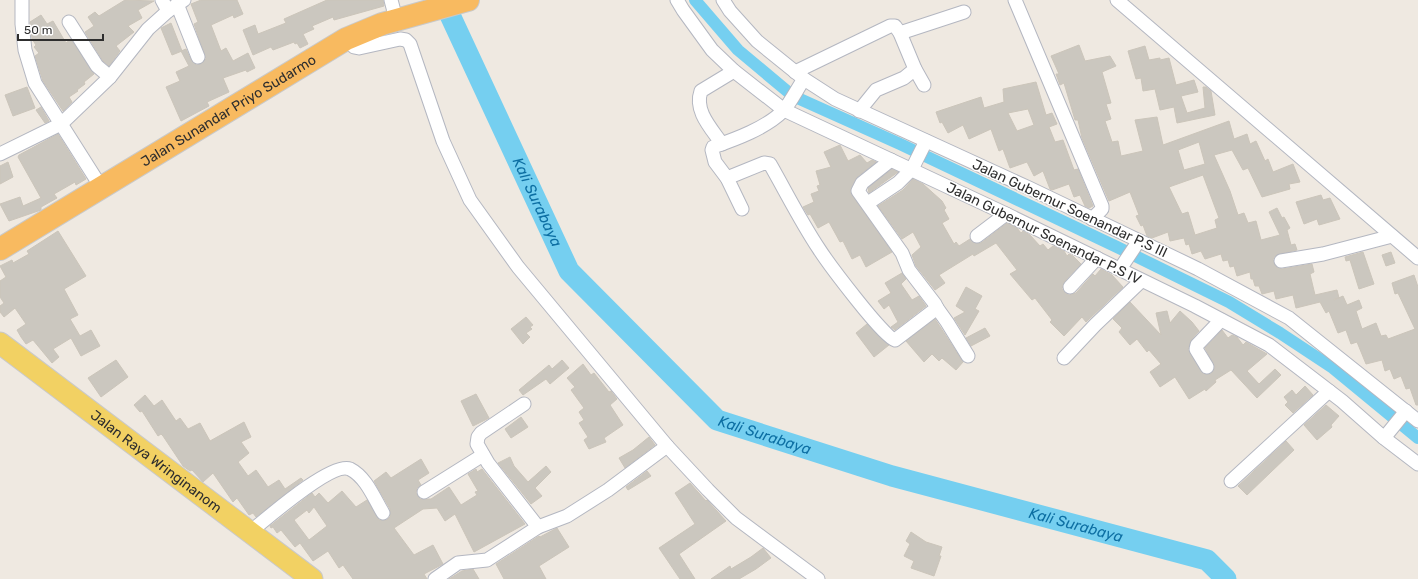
<svg xmlns="http://www.w3.org/2000/svg" width="1418" height="579" viewBox="0 0 1418 579" font-family="Rubik,sans-serif">
<rect width="100%" height="100%" fill="#efe9e1"/>
<g fill="none" stroke-linecap="round" stroke-linejoin="round">
<polyline stroke="#75cff0" stroke-width="12" points="695,0 738,50 793,96 900,144 1117,247 1229,302 1280,333 1333,368 1418,438"/>
<path stroke="#75cff0" stroke-width="21" id="s1" d="M443 0 569 271 717 420 892 476 1207 560 1226 579"/>
</g>
<g fill="#cbc7bf" stroke="#cbc5ba" fill-rule="evenodd">
<polygon points="125,0 154,1 138,10 142,18 128,26 134,32 116,46 120,51 109,66 103,61 85,32 94,26 88,17 95,12 99,16"/>
<polygon points="201,0 237,0 243,14 234,18 233,15 211,25 221,51 226,48 233,61 248,53 255,68 247,72 246,70 223,78 229,92 207,102 209,106 181,121 166,87 180,81 176,72 189,66 181,51 186,49 191,60 196,65 201,64 206,59 194,24 198,22 191,4"/>
<polygon points="327,0 383,0 384,6 334,20 333,17 312,26 314,29 303,34 308,44 300,48 297,43 295,44 294,42 273,50 271,47 253,55 243,30 255,25 258,34 286,23 284,19"/>
<polygon points="41,15 47,24 53,21 66,43 71,39 94,74 84,82 85,84 77,90 78,91 69,97 72,102 63,111 43,81 35,56 39,53 34,47 36,45 32,39 30,22"/>
<polygon points="171,23 182,51 172,55 161,28"/>
<path d="M1079 45 1085 61 1110 56 1116 66 1102 72 1111 103 1106 104 1111 119 1105 121 1112 142 1118 141 1121 156 1143 151 1135 120 1157 117 1163 145 1229 121 1234 139 1247 134 1250 144 1256 141 1265 161 1268 159 1273 172 1293 164 1300 182 1289 184 1290 189 1262 197 1248 168 1243 170 1232 150 1214 155 1230 191 1238 215 1244 213 1248 223 1256 221 1261 240 1280 235 1269 212 1277 208 1282 218 1284 217 1290 228 1287 230 1291 245 1295 244 1297 250 1276 255 1273 259 1275 266 1282 269 1312 264 1314 272 1310 274 1315 295 1337 290 1339 298 1334 299V300L1343 296 1347 305 1359 300 1362 308 1356 311 1362 329 1376 323 1381 336 1386 335 1388 339 1415 329 1398 293 1395 294 1392 283 1414 275 1418 287V405H1416L1410 388 1406 389 1401 376 1394 379 1390 369 1385 371 1382 360 1366 364 1357 342 1351 344 1346 330 1338 333 1329 311 1326 313 1320 302 1296 308 1293 295 1276 299 1274 291 1262 294 1259 286H1255L1253 279H1251L1250 272 1237 276 1234 266 1230 267 1228 260 1223 261 1221 254 1205 259 1201 251 1192 254 1189 244 1186 245 1184 238 1170 241 1168 232 1152 238 1147 236 1143 225 1141 226 1136 216 1139 215 1130 192 1109 201 1082 138 1078 120H1075L1064 83 1060 85 1056 74H1059L1051 56ZM1199 142 1205 164 1184 170 1178 150ZM1203 175 1219 218 1215 220 1217 228 1195 235 1188 212 1182 214 1169 187Z"/>
<polygon points="1145,46 1149,60 1160,58 1160,60 1169,58 1176,85 1194,80 1198,92 1181,96 1187,113 1205,108 1203,87 1206,87 1211,91 1215,115 1177,123 1174,107 1160,110 1155,89 1143,91 1141,78 1136,79 1128,51"/>
<path d="M1036 82 1046 115 1052 113 1057 124 1049 127 1055 142 1063 140 1074 170 1078 169 1093 206 1089 208 1085 206 1080 195 1074 197 1069 184 1052 190 1050 189 1043 171 1034 176 1027 162 1010 168 1003 149 999 151 991 129 969 139 963 125 948 133 942 122 940 123 936 112 981 97 984 108 1004 102 1003 89ZM1028 109 1034 125 1017 131 1008 113Z"/>
<polygon points="27,87 35,108 13,116 5,95"/>
<polygon points="41,107 49,121 45,123 36,110"/>
<polygon points="58,134 86,179 76,185 75,182 54,194 57,198 41,207 41,210 9,221 0,204 20,197 23,206 41,198 18,157 19,155"/>
<polygon points="840,145 848,161 860,155 867,163 872,160 876,162 857,177 850,192 892,252 866,267 860,255 852,259 843,241 840,242 829,222 818,228 810,214 808,215 803,207 814,202 811,194 819,191 817,186 820,185 816,171 831,167 824,152"/>
<polygon points="8,162 13,177 0,184 0,166"/>
<polygon points="892,169 898,172 869,193 868,188"/>
<polygon points="913,179 923,184 942,201 946,208 944,210 949,219 942,223 954,244 956,242 959,246 970,239 974,243 981,243 1007,223 1017,228 1021,233 1023,231 1030,235 1040,246 1043,244 1048,250 1053,246 1064,251 1067,256 1069,254 1073,256 1081,264 1064,282 1062,289 1065,293 1069,295 1076,293 1093,274 1095,276 1101,269 1112,275 1123,287 1086,322 1082,317 1064,336 1050,322 1052,320 1035,298 1032,300 1010,274 1017,270 996,243 974,256 973,254 939,275 945,283 935,290 916,266 912,255 921,247 913,232 902,239 878,206 903,190"/>
<polygon points="1321,195 1323,200 1330,198 1340,219 1319,225 1317,219 1304,224 1296,202"/>
<polygon points="58,231 86,276 64,289 78,315 70,319 80,336 91,330 100,346 81,356 71,338 53,349 59,357 52,363 33,340 26,344 21,337 17,330 26,324 15,308 4,317 0,312 0,306 4,303 0,297 0,281 6,277 0,266 12,260 13,263 29,254 27,251"/>
<polygon points="1363,252 1374,284 1359,289 1350,260 1346,261 1345,257"/>
<polygon points="1391,252 1395,263 1386,266 1382,255"/>
<polygon points="902,273 906,279 901,284 912,300 919,296 926,306 895,330 891,327 898,322 889,305 884,309 878,301 891,293 885,283"/>
<polygon points="966,287 982,296 975,309 979,311 965,335 954,318 965,312 956,306"/>
<polygon points="1130,302 1161,335 1156,313 1167,311 1170,323 1180,311 1192,322 1199,331 1191,340 1188,350 1204,374 1211,374 1215,367 1205,348 1222,330 1228,338 1232,335 1237,337 1243,345 1246,342 1267,354 1247,371 1259,384 1275,369 1281,375 1257,398 1231,370 1215,380 1216,382 1206,391 1205,389 1189,399 1175,377 1160,387 1150,372 1161,364 1149,350 1147,352 1137,339 1130,345 1119,332 1122,328 1113,319"/>
<polygon points="526,317 533,325 530,327 532,329 526,333 530,337 523,344 511,329"/>
<polygon points="935,319 963,362 956,370 942,358 939,361 932,354 924,362 906,341"/>
<polygon points="867,324 889,345 874,357 856,333"/>
<polygon points="985,328 990,336 971,346 966,338"/>
<polygon points="116,360 128,377 101,397 88,378"/>
<polygon points="562,360 569,368 550,384 546,379 523,395 519,390 549,365 552,369"/>
<polygon points="583,364 591,375 594,373 609,392 611,391 617,399 610,405 623,425 604,438 606,442 589,449 584,440 588,437 579,423 584,420 579,412 584,408 571,390 575,387 567,378"/>
<polygon points="1305,386 1313,395 1293,413 1285,405 1288,402 1284,397 1292,390 1296,395"/>
<polygon points="476,394 489,418 473,426 461,401"/>
<polygon points="145,395 154,406 162,400 176,421 180,418 188,429 200,423 210,441 244,422 251,437 241,442 249,453 238,462 248,476 256,470 268,487 279,480 285,489 301,478 303,480 256,517 253,513 249,515 237,498 233,502 213,473 203,482 192,470 190,471 183,466 163,436 161,434 158,436 142,411 140,412 134,405"/>
<polygon points="1326,405 1339,416 1331,425 1332,427 1317,440 1304,425"/>
<polygon points="521,417 528,427 511,438 505,429"/>
<polygon points="649,437 655,445 625,468 619,458 633,450"/>
<polygon points="1286,441 1294,450 1247,495 1238,486"/>
<polygon points="510,457 514,466 528,482 546,466 551,472 535,488 542,496 531,504 498,463"/>
<path d="M421 459 429 473 418 480 421 485 417 488 416 493 420 499H431L449 487 461 505 477 495 475 492 478 491 468 474 476 469 477 472 482 469 525 524 474 552 455 514 445 521 437 508 423 509 394 528 414 555 433 545 443 564 424 574 427 579H353L343 565 339 568 328 551 313 561 300 543 295 547 281 530 277 533 273 527 271 528 270 526 312 493 315 497 319 493 328 503 342 491 356 507 367 500 379 520H387L390 517V509L374 481 386 472 391 478ZM314 507 327 526 309 540 294 520 307 510 309 513Z"/>
<polygon points="647,471 651,476 628,490 626,487"/>
<polygon points="690,483 706,501 707,500 726,521 679,554 695,579 680,579 659,548 695,524 675,493"/>
<polygon points="557,528 569,547 539,566 546,579 504,579 496,564 539,536 540,537"/>
<polygon points="911,532 926,542 942,547 939,556 941,556 934,576 911,568 914,561 904,556 910,544 906,541"/>
<polygon points="763,548 771,558 756,569 739,579 711,579 730,566 731,569 751,557"/>
<polygon points="473,569 479,579 449,579 462,571"/>
</g>
<g fill="none" stroke-linecap="round" stroke-linejoin="round">
<defs>
<g id="minor">
<polyline points="22,0 22,24 25,50 35,83 101,187"/>
<polyline points="162,0 168,11"/>
<polyline points="391,0 396,19"/>
<polyline points="677,0 683,10 712,50 734,71 784,110 1006,214 1195,306 1269,345 1342,401 1384,438 1418,464"/>
<polyline points="723,0 730,11 757,41 804,79 835,99 1029,188 1198,269 1289,318 1418,421"/>
<polyline points="1015,0 1102,206 1102,209 1092,219"/>
<polyline points="1117,0 1418,258"/>
<polyline points="177,4 198,57"/>
<polyline points="69,22 97,66 110,77"/>
<polyline points="900,33 964,12"/>
<polyline points="346,39 354,47 359,48 400,39 406,40 410,44 443,141 470,200 518,267 667,446 708,490 736,518 818,579"/>
<polyline points="915,69 924,85"/>
<polyline points="795,72 890,26 895,26 900,33 915,69 904,78 876,90 859,111"/>
<path d="M722 144C711 128 694 111 701 91L734 71"/>
<polyline points="0,154 61,124 110,77 148,29 168,11 184,0"/>
<path d="M727 178 764 163 770 164C786 192 801 222 819 249 828 263 884 338 895 340L937 308 935 304 909 270 902 253 858 191 862 183 891 160"/>
<polyline points="868,203 898,183 912,169 926,141"/>
<path d="M742 209 727 178 715 162 712 150 713 147C736 139 766 128 783 111 791 102 797 89 804 79"/>
<polyline points="977,236 1006,214"/>
<polyline points="1281,261 1323,254 1392,236"/>
<polyline points="1120,269 1138,242"/>
<polyline points="1070,287 1097,258"/>
<polyline points="937,308 947,322 968,356"/>
<polyline points="1064,358 1095,325 1141,281"/>
<polyline points="1207,367 1196,349 1197,345 1221,320"/>
<polyline points="524,404 481,433 478,437 477,444 488,463 538,527"/>
<polyline points="1384,438 1406,411"/>
<polyline points="1231,481 1329,391"/>
<polyline points="424,492 483,455"/>
<path d="M250 532C265 520 332 461 350 469 366 477 374 498 383 513"/>
<polyline points="435,579 458,563 487,560 538,527 567,516 608,490 667,446"/>
</g>
<g id="primary">
<path id="s2" d="M0 343 312 579"/>
</g>
<g id="trunk">
<path id="s3" d="M0 249 346 39 382 24 468 0"/>
</g>
</defs>
<use href="#minor" stroke="#b4b7c1" stroke-width="15"/>
<use href="#primary" stroke="#c9c9c9" stroke-width="23"/>
<use href="#trunk" stroke="#c9c9c9" stroke-width="24"/>
<use href="#minor" stroke="#fff" stroke-width="13"/>
<use href="#primary" stroke="#f2d163" stroke-width="21"/>
<use href="#trunk" stroke="#f8ba60" stroke-width="22"/>
</g>
<g text-anchor="middle" stroke-width="3" stroke-linejoin="round" paint-order="stroke">
<g font-size="14" fill="#2e2e2e" stroke="#fff">
<text dy="5" stroke="none"><textPath href="#s3" startOffset="267">Jalan Sunandar Priyo Sudarmo</textPath></text>
<text transform="translate(1070 208) rotate(25)" y="5">Jalan Gubernur Soenandar P.S III</text>
<text transform="translate(1044 233) rotate(26)" y="5">Jalan Gubernur Soenandar P.S IV</text>
<text dy="5" stroke="none"><textPath href="#s2" startOffset="196">Jalan Raya Wringinanom</textPath></text>
</g>
<g font-size="15" font-style="italic" fill="#0d6fa3" stroke="#fff">
<text dy="5" stroke="none"><textPath href="#s1" startOffset="223">Kali Surabaya</textPath></text>
<text dy="5" stroke="none"><textPath href="#s1" startOffset="559">Kali Surabaya</textPath></text>
<text dy="5" stroke="none"><textPath href="#s1" startOffset="883">Kali Surabaya</textPath></text>
</g>
</g>
<path d="M18 34v6h85v-6" fill="none" stroke="#2e2e2e" stroke-width="2"/>
<text x="24" y="34" font-size="12" fill="#2e2e2e" stroke="#ffffff" stroke-width="3" paint-order="stroke">50 m</text>
</svg>
